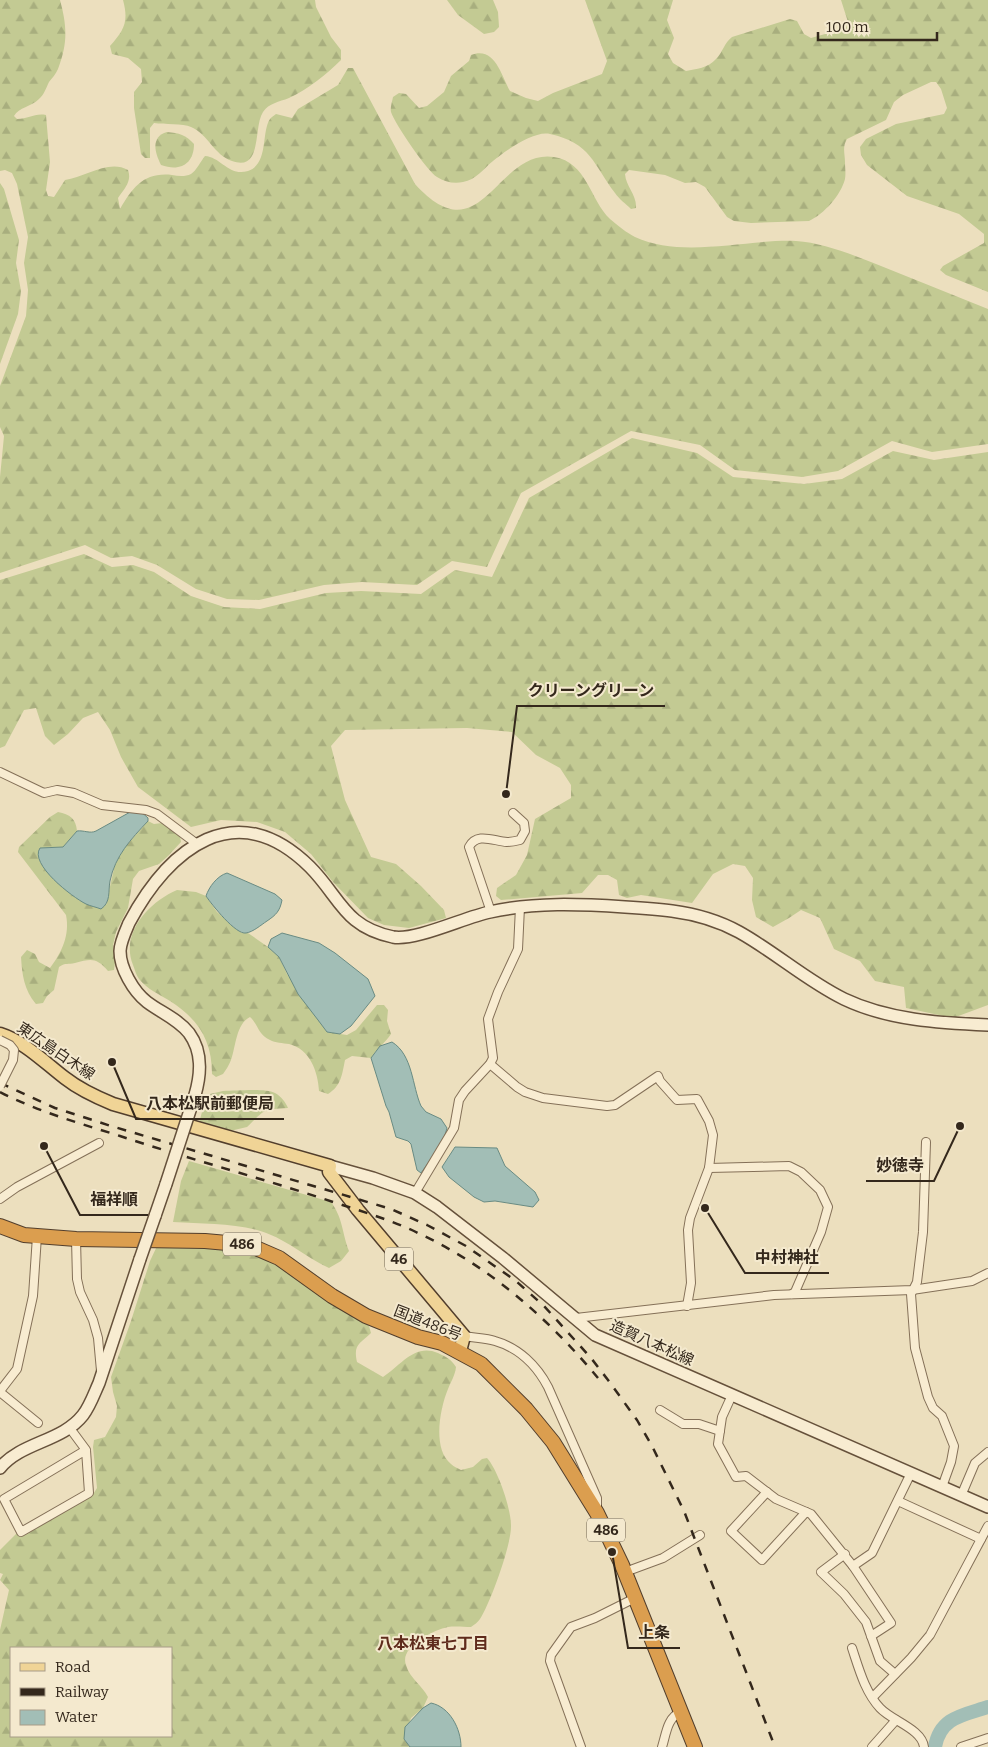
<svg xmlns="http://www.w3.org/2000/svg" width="988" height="1747" viewBox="0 0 988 1747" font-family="Bitter,'Noto Sans JP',serif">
<defs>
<pattern id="forest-firs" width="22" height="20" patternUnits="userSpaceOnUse" patternTransform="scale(1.25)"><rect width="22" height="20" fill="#c3ca93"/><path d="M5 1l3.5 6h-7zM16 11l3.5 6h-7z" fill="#a8ae7e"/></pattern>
</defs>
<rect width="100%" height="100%" fill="#ecdfbe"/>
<g fill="url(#forest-firs)" fill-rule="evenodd">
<path d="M0 0H60C67 26 68 43 58 69 56 74 52 78 49 82 46 88 44 95 39 99 31 107 19 107 14 116L17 119C29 119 34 113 46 115L50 162 46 190 48 196 54 197 65 180C85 177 109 159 128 170 132 181 125 188 118 198L120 209C133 187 144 172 172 175 178 176 185 177 191 174 196 171 201 161 205 156 221 157 229 177 248 171 269 164 261 132 270 119 271 117 274 116 276 114L292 118 298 109 338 85 348 68H353L415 184C482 258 496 148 554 157 587 162 590 200 610 219 617 225 627 233 635 237 683 259 745 239 796 241 826 243 858 257 886 268 920 282 954 295 988 309V444L932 452 892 441 838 471 802 477 735 470 700 445 631 431 521 493 487 567 452 561 417 585 362 582 324 585 259 600 227 599 196 589 157 565 132 556 111 558 85 545 0 573V477L4 436 0 427V386L26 316 28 290 24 263 28 237 17 184 12 173 5 170 0 171Z"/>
<path d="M123 0H315L316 7 331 37 341 50V60C326 75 308 89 289 98 279 102 269 103 263 112 253 127 263 172 232 161 214 155 208 134 191 127 183 123 164 125 154 123L150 128V158H145L141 154 134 108V92L142 82 141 69 128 58 112 54 110 46C124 30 129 22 123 0Z"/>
<polygon points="447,0 493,0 498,12 499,27 494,32 484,34 458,15"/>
<path d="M585 0H673L667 20 674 38 668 54 673 63 686 71C696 69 708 68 716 59 723 52 724 43 732 37L790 19 797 21 804 34 811 38 846 28 848 22 841 0H988V292L946 275 940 270 943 266 984 243V234L959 214 907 196 867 165 861 155 860 147 866 139 896 124 944 114 947 108 941 89 936 82H931L903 95 894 102 886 120 847 139C842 147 845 154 845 162 845 168 846 173 845 179 841 195 824 214 809 221L751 223 734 221 727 217 705 187 696 182 685 183 665 175 629 170 625 174C626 187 637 195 636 208L631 209C626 204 619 199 615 193 593 164 591 143 550 134 535 130 505 151 493 161 483 169 476 180 463 182 454 184 445 182 437 177 427 171 395 124 391 112 390 108 392 102 393 97L399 93 406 94 419 108 427 106 444 92 451 76 469 61 471 55C495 46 501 75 510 91L526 98 538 101 553 93 602 74 607 61Z"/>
<path d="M167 132C179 133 186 135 194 144 194 164 180 172 161 165 155 153 150 137 167 132Z"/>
<polygon points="0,183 4,189 19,240 16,263 21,291 18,314 0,364"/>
<polygon points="632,438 697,453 733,477 804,484 842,479 893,451 934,460 988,452 988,1005 953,1018 906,1008 904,987 875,981 860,961 834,949 820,918 801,910 789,918 773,927 756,917 752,900 753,878 745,866 733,864 713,874 692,903 641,895 627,898 619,895 617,880 608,875 598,875 582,893 501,900 496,896 497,888 516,875 527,855 535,819 571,798 571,785 560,768 536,755 512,732 467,728 345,730 331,746 345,800 371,857 396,864 421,886 444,910 446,918 409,928 384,925 368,918 333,882 311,854 285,832 257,822 221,820 191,827 138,787 121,757 110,730 98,712 83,718 68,734 54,745 45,736 36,708 24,710 5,746 0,748 0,580 84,554 112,567 133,565 154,572 191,596 224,607 260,609 326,593 361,591 421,594 455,570 492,577 529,498"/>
<path d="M58 812C70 814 76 819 77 831L63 847H48L106 905 115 864 124 848 148 821 154 824 162 823 180 836 181 842 168 856 159 864 139 871 133 879 128 908 116 932 113 945 115 962 114 970 108 971C96 957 91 959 75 963 68 965 66 962 59 967L54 990 47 996 43 1003 36 1004C24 990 22 974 21 957L27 950 35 954 39 962 50 968C62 952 70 935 66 915L18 852 19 847 50 817Z"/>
<path d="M177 890 196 892 206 896 217 912 242 933H248L268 947 279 957 287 974 327 1032 347 1035 356 1030 377 1005H384L388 1010 387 1021 391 1034C385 1043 377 1048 371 1058L352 1056 345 1060C342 1075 341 1086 328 1094L319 1091C318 1072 310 1049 289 1044 283 1043 275 1043 270 1040 258 1035 258 1024 250 1017 236 1024 236 1046 231 1060 229 1065 226 1070 223 1074L216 1077 212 1074C212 1040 198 1019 170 1001 159 994 148 990 139 979 136 975 135 970 133 965 120 933 149 902 177 890Z"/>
<path d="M223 1091C236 1091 265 1088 275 1093 281 1096 286 1103 288 1108 261 1110 266 1109 247 1127L230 1131 199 1123 205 1101 210 1094Z"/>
<path d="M189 1161 331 1202C343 1218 342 1233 349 1251L341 1261 329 1268C305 1257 284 1237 257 1230 230 1223 200 1224 173 1222L181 1181Z"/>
<path d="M158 1244 207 1245 257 1253 342 1305 369 1326 371 1333C360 1344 353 1344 357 1362L383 1377C401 1365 415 1343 438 1353 446 1357 451 1359 456 1367 455 1376 451 1381 448 1389 440 1408 432 1449 451 1464 454 1467 458 1468 461 1470L473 1467 482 1459 487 1458C498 1470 511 1509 511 1525 512 1544 490 1604 480 1619 478 1622 474 1625 471 1627 464 1627 455 1626 448 1627 433 1630 399 1647 406 1665 410 1679 422 1685 428 1697L423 1708 411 1718 404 1739 410 1747H0V1630L9 1590 0 1580 3 1574 0 1573V1550L20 1530 77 1500 92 1496 97 1488 93 1447 94 1440 105 1437 116 1417 117 1406 113 1392 111 1377 131 1321 150 1261ZM11 1648H171V1736H11Z"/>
</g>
<g fill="#a2beb6" stroke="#698b83">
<path d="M132 811C139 811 143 813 148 818V821C131 839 115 856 110 881 108 892 111 902 101 909 96 907 90 906 86 904 72 897 29 864 40 848L63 847 77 831C84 830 90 834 96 831Z"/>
<path d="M227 873 275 894 282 900C280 911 276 915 267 921 261 925 253 932 246 933 236 935 212 905 206 896 209 887 217 876 227 873Z"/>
<polygon points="282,933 319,943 335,953 368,979 375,996 351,1026 340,1034 327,1032 318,1020 298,994 279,957 268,947 271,939"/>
<path d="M392 1042C413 1055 412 1086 421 1106L426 1112 441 1119 447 1128 443 1142 421 1173 417 1170 411 1144 408 1141 396 1137 389 1112 386 1106 371 1058 380 1046Z"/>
<polygon points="455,1147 497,1148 505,1166 535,1192 539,1200 533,1207 495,1201 484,1202 474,1197 449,1177 442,1167"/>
<path d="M431 1703C450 1707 461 1729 461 1747H410L404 1739 405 1727 423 1708Z"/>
</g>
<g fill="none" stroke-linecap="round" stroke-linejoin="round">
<path stroke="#a2beb6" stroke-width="14" d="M935 1747C940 1717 964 1715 988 1707"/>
<defs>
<g id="street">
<polyline points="0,772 44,793 57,790 74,793 102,805 146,810 157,814 197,844"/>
<path d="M491 912 469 847C477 832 493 841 507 842 512 842 516 841 520 840L525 831 524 823 513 813"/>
<polyline points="490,1064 517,1087 525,1092 543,1098 607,1106 615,1105 658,1076 660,1081 677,1100 697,1099 709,1121 713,1135 709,1168 690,1218 688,1230 691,1283 687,1306"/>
<polyline points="926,1142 923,1232 917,1282 911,1294 915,1348 928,1397 933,1408 942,1416 954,1446 951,1462 942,1487"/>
<polyline points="709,1168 789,1166 801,1172 820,1190 828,1207 821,1232 795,1292 792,1294"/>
<polyline points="415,1193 454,1128 459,1100 465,1091 490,1064 493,1058 488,1019 498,992 518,949 520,907"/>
<polyline points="0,1199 17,1187 99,1143"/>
<polyline points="76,1239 77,1279 80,1292 93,1320 98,1338 101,1371"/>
<polyline points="576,1318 774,1295 912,1290 972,1281 988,1273"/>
<path d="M464 1336C474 1338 486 1338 495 1341 519 1348 537 1366 548 1387L597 1498V1510"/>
<polyline points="0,1391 17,1369 33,1296 37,1236"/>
<polyline points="0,1392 38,1423"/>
<polyline points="732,1395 722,1417 718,1444 736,1477 746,1476 776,1499 811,1514 853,1566 891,1623 871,1636"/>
<polyline points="660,1410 683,1424 699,1424 720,1431"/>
<polyline points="69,1427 86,1450 89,1493 21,1532 4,1499 86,1450"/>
<polyline points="767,1492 731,1531 762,1560 806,1512"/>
<polyline points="961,1496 975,1463 988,1452"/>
<polyline points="898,1501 981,1539"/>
<polyline points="845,1554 821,1572 844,1594 866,1622 880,1661 895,1674"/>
<polyline points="853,1566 872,1553 911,1473"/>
<polyline points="625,1572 663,1558 700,1535"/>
<path d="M852 1648C859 1669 865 1692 880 1708 892 1721 922 1729 924 1747"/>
<polyline points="873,1697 911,1658 930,1635 988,1526"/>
<polyline points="581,1747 550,1661 551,1655 571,1627 595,1618 635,1598"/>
<path d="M662 1747C666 1735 667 1717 681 1712"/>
<polyline points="872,1747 896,1720"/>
<polyline points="961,1747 988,1738"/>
</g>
<g id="secondary">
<path d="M195 1095C201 1074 203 1052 189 1033 178 1019 160 1012 147 1002 133 991 120 968 120 951 120 943 126 930 129 923 169 848 236 794 310 867 340 897 344 927 393 937 416 941 465 917 490 912 535 902 579 904 625 907 641 908 657 909 672 911 695 914 719 921 739 932 775 952 807 981 844 999 888 1020 939 1023 988 1025"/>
<polyline points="330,1166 373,1178 415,1193 437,1207 503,1258 595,1335 988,1507"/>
<polyline points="155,1216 166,1184"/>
<path d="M0 1468C21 1442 62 1442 83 1415 90 1406 94 1394 99 1383L140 1259"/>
</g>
<path id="primary" d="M0 1034C25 1042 44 1062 65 1078 79 1089 96 1097 113 1104L330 1166 329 1172 358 1210 464 1336 460 1351"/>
<polyline id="highway" points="0,1226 24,1235 76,1239 205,1241 249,1245 279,1258 332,1296 366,1316 418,1337 442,1343 481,1364 526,1409 553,1442 597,1513 622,1565 695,1747"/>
</defs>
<use href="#street" stroke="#847058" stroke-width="10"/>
<use href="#secondary" stroke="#66513b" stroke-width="14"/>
<use href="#primary" stroke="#523e2c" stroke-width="15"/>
<use href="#highway" stroke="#523e2c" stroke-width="16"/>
<use href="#street" stroke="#f8ecd1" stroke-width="8"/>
<use href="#secondary" stroke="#f8ecd1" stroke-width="11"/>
<use href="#primary" stroke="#f0d496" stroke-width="12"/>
<use href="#highway" stroke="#db9e4f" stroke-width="14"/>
<g stroke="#34281c" stroke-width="2.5" stroke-dasharray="9 9" stroke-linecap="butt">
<polyline points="0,1083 55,1108 111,1126 391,1209 427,1225 466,1246 516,1281 544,1306 591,1358 608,1380 637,1420 652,1446 684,1511 775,1747"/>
<path d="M0 1092C39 1112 79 1123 120 1136 192 1160 265 1179 336 1203 364 1212 391 1220 418 1233 489 1266 548 1318 598 1378"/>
</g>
<defs>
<polyline id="street-bridge" points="0,1040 10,1045 14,1050 13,1060 0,1086"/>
<g id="secondary-bridge">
<polyline points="166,1184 195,1095"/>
<polyline points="140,1259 155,1216"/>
</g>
</defs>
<use href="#street-bridge" stroke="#847058" stroke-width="10" stroke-linecap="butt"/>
<use href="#secondary-bridge" stroke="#66513b" stroke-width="14" stroke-linecap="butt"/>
<use href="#street-bridge" stroke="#f8ecd1" stroke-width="8"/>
<use href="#secondary-bridge" stroke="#f8ecd1" stroke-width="11"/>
</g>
<g text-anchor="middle" stroke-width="4" stroke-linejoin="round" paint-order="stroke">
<g fill="#f4e9ce" stroke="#6e6251" stroke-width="1">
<rect x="223" y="1232.5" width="38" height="23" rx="4"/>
<rect x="385" y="1247.5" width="28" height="23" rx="4"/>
<rect x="587" y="1518.5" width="38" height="23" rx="4"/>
</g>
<g font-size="14" font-weight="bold" fill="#34281c">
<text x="242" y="1249">486</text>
<text x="399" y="1264">46</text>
<text x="606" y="1535">486</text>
</g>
<g font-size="15" fill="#34281c" stroke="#f4e9ce">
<text transform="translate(56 1051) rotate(34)" y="5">東広島白木線</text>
<text transform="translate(428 1323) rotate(21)" y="5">国道486号</text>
<text transform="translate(652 1343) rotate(24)" y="5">造賀八本松線</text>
</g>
<g font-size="16" font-weight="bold" fill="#5f2b1c" stroke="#f4e9ce">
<text x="433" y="1649">八本松東七丁目</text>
</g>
</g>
<path fill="none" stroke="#34281c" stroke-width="2" d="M506 794L517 706H665M112 1062L136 1119H284M960 1126L934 1181H866M44 1146L80 1215H148M705 1208L745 1273H829M612 1552L628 1648H680"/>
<g fill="#34281c" stroke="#f4e9ce" stroke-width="2">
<circle cx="506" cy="794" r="5"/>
<circle cx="112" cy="1062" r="5"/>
<circle cx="960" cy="1126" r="5"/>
<circle cx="44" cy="1146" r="5"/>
<circle cx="705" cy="1208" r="5"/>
<circle cx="612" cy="1552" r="5"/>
</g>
<g font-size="16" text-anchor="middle" font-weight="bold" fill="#34281c" stroke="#f4e9ce" stroke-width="4" stroke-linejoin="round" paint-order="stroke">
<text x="591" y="696">クリーングリーン</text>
<text x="210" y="1109">八本松駅前郵便局</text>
<text x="900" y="1171">妙徳寺</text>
<text x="114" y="1205">福祥順</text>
<text x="787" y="1263">中村神社</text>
<text x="654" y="1638">上条</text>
</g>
<rect x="10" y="1647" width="162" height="90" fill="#f4e9ce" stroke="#a79c87"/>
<rect x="20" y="1663" width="25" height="8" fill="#f0d496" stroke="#a79c87"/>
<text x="55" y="1672" font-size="15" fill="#34281c">Road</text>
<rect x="20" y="1688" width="25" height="8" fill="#34281c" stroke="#a79c87"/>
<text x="55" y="1697" font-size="15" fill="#34281c">Railway</text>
<rect x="20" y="1710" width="25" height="15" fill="#a2beb6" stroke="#a79c87"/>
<text x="55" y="1722" font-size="15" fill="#34281c">Water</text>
<path d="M818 32v8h119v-8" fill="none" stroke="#34281c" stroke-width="2.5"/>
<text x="826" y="32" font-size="15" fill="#34281c" stroke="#f4e9ce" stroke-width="4" paint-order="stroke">100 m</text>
</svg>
